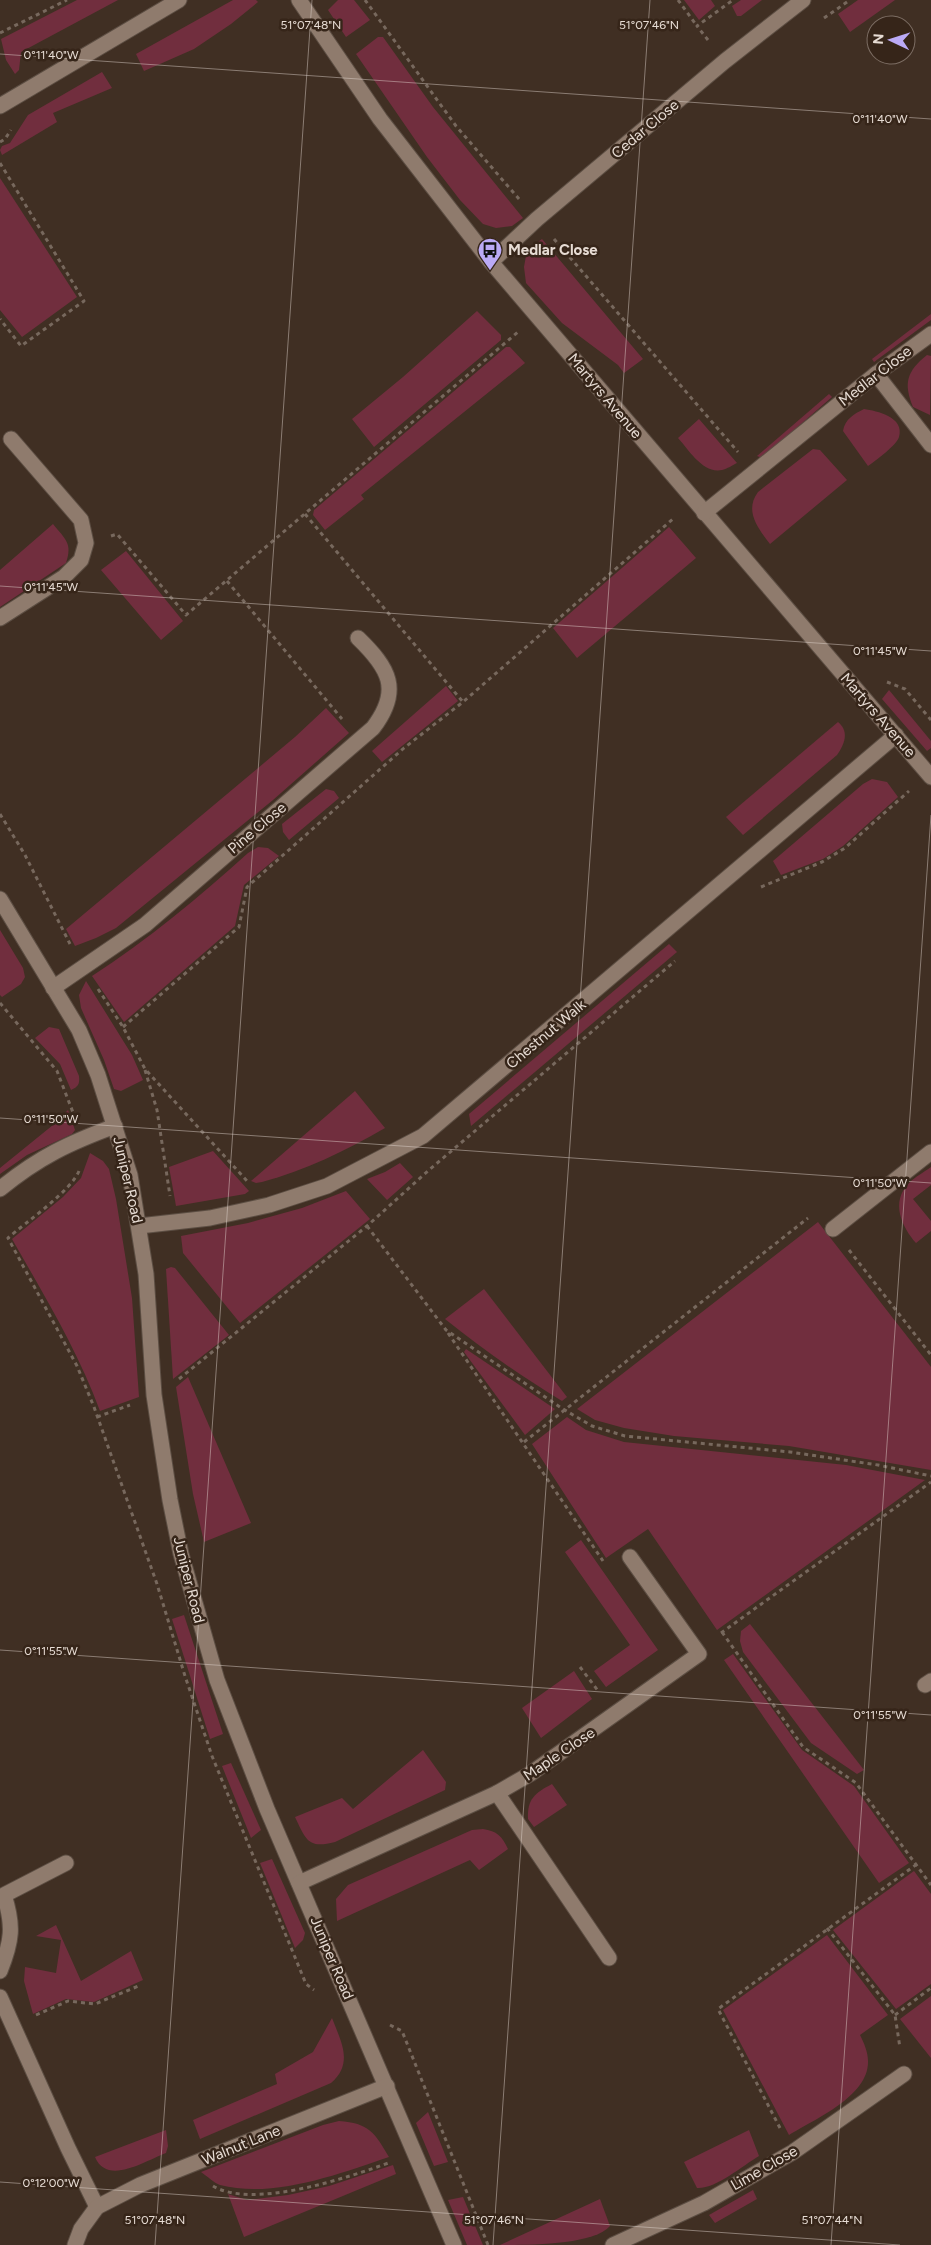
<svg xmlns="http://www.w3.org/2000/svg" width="931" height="2245" viewBox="0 0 931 2245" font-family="Figtree,sans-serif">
<rect width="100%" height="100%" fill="#402f23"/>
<g fill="#712e3e">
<polygon points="77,0 118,0 21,52 19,70 15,74 6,60 1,39"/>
<polygon points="233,0 256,0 258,2 231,24 194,49 144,71 136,54"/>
<polygon points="338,0 354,0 370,20 346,37 328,10"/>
<polygon points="684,0 711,0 715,6 699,20"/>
<polygon points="741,0 762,0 741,16 737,16 732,6"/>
<polygon points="858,0 895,0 850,32 838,14"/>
<polygon points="378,37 383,37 433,107 523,218 512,226 496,228 483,224 460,200 427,157 356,54"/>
<polygon points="102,72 112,88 53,113 57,122 2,155 0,150 2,146 10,143 28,115"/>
<polygon points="0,178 77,297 22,337 0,310"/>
<polygon points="542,239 643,359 624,373 618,365 562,323 526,283 524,267 527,250"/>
<polygon points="477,311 501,335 501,340 374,447 352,419 403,377"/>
<polygon points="931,314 931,320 874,362 872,359"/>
<polygon points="506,347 510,347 525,363 361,495 364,499 325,530 313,515 314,510"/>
<path d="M927 355 931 356 930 415 913 407C903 383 907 371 927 355Z"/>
<polygon points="829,394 832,397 762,458 757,456"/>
<path d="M864 409C877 411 905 417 899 437 897 445 875 461 868 466L843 431C845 419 854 414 864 409Z"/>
<path d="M699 419 737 463C733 465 727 469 722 470 703 474 689 450 678 438Z"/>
<path d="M813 449 820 450 847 480 770 544C758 528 744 511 758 492Z"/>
<path d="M53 524C65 539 73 543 66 563L0 607V570Z"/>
<polygon points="669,527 696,558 577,658 553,628"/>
<polygon points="126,551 183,621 161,640 101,570"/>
<polygon points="446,686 458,701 382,762 372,751"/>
<polygon points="889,690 931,741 931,748 927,751 882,699"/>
<polygon points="326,708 349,733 273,800 116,928 96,938 75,946 66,929 295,737"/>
<path d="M838 722C850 732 844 745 837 755L743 835 726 817Z"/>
<polygon points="872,779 887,782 898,797 843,846 823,859 781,875 773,861 863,784"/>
<polygon points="326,789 334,791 339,798 289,840 283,832 282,824"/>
<path d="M258 847 268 848 279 856 244 885 235 926 124 1022 92 976C149 939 198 898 248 853Z"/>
<polygon points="0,930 23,968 25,977 21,984 2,997 0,995"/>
<polygon points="669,944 677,952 471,1126 469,1114"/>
<polygon points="86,981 132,1055 143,1080 121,1091 114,1089 104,1060 81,1008 79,995"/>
<path d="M49 1027 59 1029 79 1076C80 1084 78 1087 71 1090L60 1064 35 1038Z"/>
<path d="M355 1091 385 1128C345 1151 306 1170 262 1182L256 1183 251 1181Z"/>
<polygon points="68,1110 75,1130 72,1134 27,1155 0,1174 0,1168 53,1125"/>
<polygon points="213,1151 249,1191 245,1194 176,1206 169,1167"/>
<path d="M90 1153 103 1161 109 1169 116 1199 132 1298 139 1397 100 1411C78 1351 44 1295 12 1239L63 1197 81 1178Z"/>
<polygon points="400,1163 413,1177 387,1200 367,1179 385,1172"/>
<path d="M931 1167V1185L913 1199 931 1221V1231L916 1243C902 1227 890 1202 909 1183 915 1177 924 1172 931 1167Z"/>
<polygon points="346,1191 370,1219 240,1323 183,1253 181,1236 248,1223 302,1208"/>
<polygon points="818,1222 931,1367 931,1470 789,1446 674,1436 624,1428 595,1420 577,1409"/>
<polygon points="171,1267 175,1268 229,1335 173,1379 166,1269"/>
<path d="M484 1289 567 1397 562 1401C521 1376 482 1349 445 1319Z"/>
<polygon points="466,1349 555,1409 525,1435 464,1352"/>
<polygon points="188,1377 251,1523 204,1542 193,1494 176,1387"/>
<polygon points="567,1417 586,1430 624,1442 846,1465 925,1480 717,1630 648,1529 606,1558 532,1444"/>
<polygon points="581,1540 658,1650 606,1687 594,1671 630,1645 565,1552"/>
<polygon points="184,1615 223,1734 210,1739 172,1619"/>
<polygon points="750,1624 864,1770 857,1774 811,1743 743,1652 740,1641 741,1631"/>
<polygon points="733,1654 802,1750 854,1786 909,1863 879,1883 724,1660"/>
<polygon points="574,1671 592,1699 541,1738 522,1708"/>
<path d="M423 1750 446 1782 445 1790 335 1842C308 1849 306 1840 295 1817L342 1798 353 1809Z"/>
<polygon points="231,1763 261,1830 251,1838 222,1766"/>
<path d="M552 1784 567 1805 534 1827 528 1819C527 1799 535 1793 552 1784Z"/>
<path d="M483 1829C497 1831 502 1836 508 1849L479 1870 470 1860 337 1921 336 1899 348 1885 472 1830Z"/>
<polygon points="272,1859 305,1933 303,1940 295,1948 260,1863"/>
<polygon points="914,1871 931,1894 931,1984 896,2009 833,1930"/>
<polygon points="56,1925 81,1981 131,1951 143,1980 94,2002 66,1999 33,2014 24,1981 25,1967 56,1973 61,1940 36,1936"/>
<path d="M827 1935 888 2015 860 2035C864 2043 868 2052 868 2061 869 2096 815 2119 789 2135L723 2010Z"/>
<polygon points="931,1996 931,2058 900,2019"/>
<path d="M332 2018C341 2042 354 2063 331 2083L200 2139 193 2120 277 2084 275 2074 313 2052Z"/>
<polygon points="428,2112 448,2162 434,2166 416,2123"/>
<path d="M339 2121C369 2123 375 2133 389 2157 339 2174 273 2199 220 2185 214 2183 207 2176 201 2172L323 2125Z"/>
<path d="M166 2130 168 2146 166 2153C145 2161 107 2186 95 2157Z"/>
<path d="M749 2130 759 2156C742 2166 716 2189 697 2188L684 2162Z"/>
<polygon points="393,2165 396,2174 244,2237 228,2194 247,2200 288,2195 329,2186"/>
<polygon points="753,2190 757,2199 715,2223 709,2215"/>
<polygon points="463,2197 483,2245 467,2245 448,2200"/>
<path d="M600 2199 610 2226C594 2245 529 2245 500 2245Z"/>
</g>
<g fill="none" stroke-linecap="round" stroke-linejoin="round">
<defs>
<g id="minor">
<polyline points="299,0 380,119 491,262 931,777"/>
<polyline points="0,106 179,0"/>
<polyline points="491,262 537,219 725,61 803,0"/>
<polyline points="876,374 931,445"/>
<polyline points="704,513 876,374 931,334"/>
<polyline points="0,618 64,577 81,560 86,543 81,520 11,439"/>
<polyline points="0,899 79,1030 98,1075 130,1175 146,1274 154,1395 170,1500 181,1554 217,1680 267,1809 454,2245"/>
<path d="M53 988 145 925 373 728C402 690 389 668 358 638"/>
<path d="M0 1189C39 1157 69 1143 115 1126"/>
<polyline points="139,1226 210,1218 269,1205 327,1186 423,1136 896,735"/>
<polyline points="833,1229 931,1152"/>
<polyline points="925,1685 931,1681"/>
<polyline points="497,1793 609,1958"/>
<polyline points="299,1883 497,1793 530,1774 699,1654 630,1557"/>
<path d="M0 1971C12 1941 14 1926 4 1895L66 1863"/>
<polyline points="0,1997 68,2148 97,2207"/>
<polyline points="75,2245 81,2229 97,2207 140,2185 387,2086"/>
<polyline points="613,2245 704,2203 793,2152 904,2074"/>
</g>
</defs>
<use href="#minor" stroke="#5c4e43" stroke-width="17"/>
<g stroke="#77685d" stroke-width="3" stroke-dasharray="4 4" stroke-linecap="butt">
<polyline points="365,0 456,126 519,199"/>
<polyline points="678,0 697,26"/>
<polyline points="824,18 850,0"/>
<polyline points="0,33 67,0"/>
<polyline points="708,40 697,26 733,0"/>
<polyline points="0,142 5,139 11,130"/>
<polyline points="0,163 84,301 21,346 0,319"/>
<polyline points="554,239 738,452"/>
<polyline points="305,514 463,702"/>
<polyline points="111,536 117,534 186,615 518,332"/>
<polyline points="227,581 342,719"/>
<polyline points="887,682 905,689 931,720"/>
<polyline points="0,814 25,855 70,944"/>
<polyline points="761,887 822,862 845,848 909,791"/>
<polyline points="98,989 123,1027 145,1069 248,1182"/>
<polyline points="0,1003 57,1071 74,1115"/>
<polyline points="123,1027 239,927 247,887 404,748 463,702 674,518"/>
<polyline points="145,1070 157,1110 170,1196"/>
<path d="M79 1171C71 1191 26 1222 8 1238L77 1366 94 1407 157 1584 185 1676 212 1756 306 1984 314 1990"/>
<polyline points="367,1226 446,1330 563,1409 592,1426 625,1436 790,1452 878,1465 931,1476"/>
<polyline points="849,1250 931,1355"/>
<polyline points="448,1333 603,1561"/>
<polyline points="179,1379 367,1226 429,1170 675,961"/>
<polyline points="97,1417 130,1405"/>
<polyline points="524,1442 808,1218"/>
<polyline points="722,1632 803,1747 856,1783 931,1885"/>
<polyline points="721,1633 931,1482"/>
<polyline points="580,1667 599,1692"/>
<polyline points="827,1928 895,2015 900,2048"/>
<polyline points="36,2015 68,2001 95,2004 141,1985"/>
<polyline points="895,2015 931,1988"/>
<polyline points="390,2025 402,2031 488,2245"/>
<polyline points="780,2128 718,2009 917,1864"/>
<path d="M213 2186C253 2210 350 2177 391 2162"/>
</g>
<use href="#minor" stroke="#8f7b6d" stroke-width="15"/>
</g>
<path fill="none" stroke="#e7dcd4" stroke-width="1" stroke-opacity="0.45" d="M0 54 931 119M0 586 931 651M0 1118 931 1183M0 1650 931 1715M0 2182 900 2245M155 2245 312 0M493 2245 650 0M831 2245 931 815"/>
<defs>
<symbol id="bus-pin" viewBox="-11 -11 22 30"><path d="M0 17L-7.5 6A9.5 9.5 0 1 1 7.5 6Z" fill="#bbaaf6" stroke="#362519"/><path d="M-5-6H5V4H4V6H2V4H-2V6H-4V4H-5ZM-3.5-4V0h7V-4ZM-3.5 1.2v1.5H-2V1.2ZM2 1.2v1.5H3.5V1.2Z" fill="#111"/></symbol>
</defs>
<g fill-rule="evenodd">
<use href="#bus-pin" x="476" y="236" width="28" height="38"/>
</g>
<g text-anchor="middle" stroke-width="5" stroke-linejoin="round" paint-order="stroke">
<g font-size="15" fill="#e7dcd4" stroke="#362519">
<text transform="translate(645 129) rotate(-40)" y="5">Cedar Close</text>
<text transform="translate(875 376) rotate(-38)" y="5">Medlar Close</text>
<text transform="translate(605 396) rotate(50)" y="5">Martyrs Avenue</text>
<text transform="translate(878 715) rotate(49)" y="5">Martyrs Avenue</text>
<text transform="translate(257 828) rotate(-40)" y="5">Pine Close</text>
<text transform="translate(546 1034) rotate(-40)" y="5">Chestnut Walk</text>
<text transform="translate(128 1180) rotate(77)" y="5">Juniper Road</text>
<text transform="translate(189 1580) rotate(76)" y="5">Juniper Road</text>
<text transform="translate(559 1754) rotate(-34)" y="5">Maple Close</text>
<text transform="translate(332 1958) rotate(67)" y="5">Juniper Road</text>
<text transform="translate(241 2145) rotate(-22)" y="5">Walnut Lane</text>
<text transform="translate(764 2168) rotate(-30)" y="5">Lime Close</text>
</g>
<g font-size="15" font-weight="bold" fill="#e7dcd4" stroke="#362519" text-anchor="start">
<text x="508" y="255">Medlar Close</text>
</g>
</g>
<g font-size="12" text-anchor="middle" fill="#e7dcd4" stroke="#362519" stroke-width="5" stroke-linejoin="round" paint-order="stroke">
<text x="311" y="29">51°07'48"N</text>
<text x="649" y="29">51°07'46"N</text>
<text x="51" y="59">0°11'40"W</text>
<text x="880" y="123">0°11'40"W</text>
<text x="51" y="591">0°11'45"W</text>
<text x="880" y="655">0°11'45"W</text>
<text x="51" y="1123">0°11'50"W</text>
<text x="880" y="1187">0°11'50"W</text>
<text x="51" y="1655">0°11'55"W</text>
<text x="880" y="1719">0°11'55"W</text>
<text x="51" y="2187">0°12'00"W</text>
<text x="155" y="2224">51°07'48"N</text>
<text x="494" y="2224">51°07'46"N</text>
<text x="832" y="2224">51°07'44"N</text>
</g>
<g transform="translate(891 40) rotate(274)"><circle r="24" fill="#362519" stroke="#7d6e64"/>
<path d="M0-4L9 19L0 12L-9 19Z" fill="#bbaaf6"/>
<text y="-8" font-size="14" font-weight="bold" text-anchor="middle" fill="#e7dcd4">N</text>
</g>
</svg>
